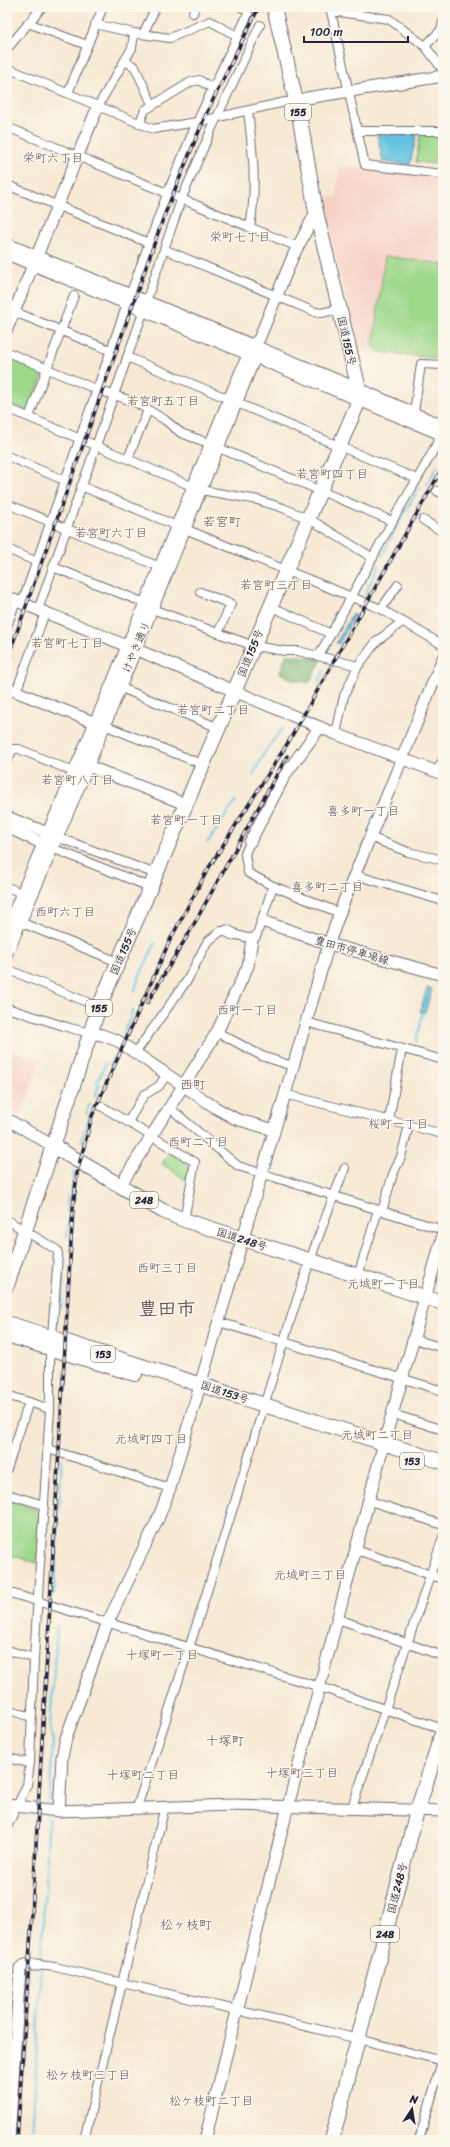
<svg xmlns="http://www.w3.org/2000/svg" width="450" height="2147" viewBox="0 0 450 2147" font-family="Sriracha,'Klee One',sans-serif">
<rect width="100%" height="100%" fill="#fbf7ec"/>
<filter id="ink" filterUnits="userSpaceOnUse"><feTurbulence type="fractalNoise" baseFrequency=".025" numOctaves="2"/><feDisplacementMap in="SourceGraphic" scale="8" xChannelSelector="R" yChannelSelector="G"/><feConvolveMatrix kernelMatrix="1 2 1 2 8 2 1 2 1" color-interpolation-filters="sRGB"/></filter>
<filter id="wash" filterUnits="userSpaceOnUse"><feTurbulence type="fractalNoise" baseFrequency=".012" numOctaves="4" result="noise"/><feDisplacementMap in="SourceGraphic" scale="16" xChannelSelector="R" yChannelSelector="G"/><feGaussianBlur stdDeviation="0.9" result="paint"/><feColorMatrix in="noise" values="0 0 0 0 0 0 0 0 0 0 0 0 0 0 0 0 0 1.4 0 .05"/><feComposite in="paint" operator="in"/></filter>
<g filter="url(#wash)">
<rect width="100%" height="100%" fill="#f7e9d4"/>
<g fill="#f7d1c6">
<polygon points="340,166 443,177 443,360 358,351 321,195 336,197"/>
<polygon points="7,1049 40,1059 22,1114 7,1108"/>
</g>
<g fill="#9ed88b" stroke="#607d63">
<polygon points="443,132 443,165 416,162 420,134"/>
<polygon points="385,256 443,264 443,359 379,352 373,345"/>
<polygon points="7,355 45,370 29,411 7,403"/>
<polygon points="170,1151 189,1165 186,1180 162,1164"/>
<polygon points="7,1499 40,1511 37,1563 7,1554"/>
</g>
<polygon fill="#7eb877" stroke="#506d59" points="286,655 296,655 322,659 309,683 294,680 280,673"/>
<g fill="#62c3e0" stroke="#42728e">
<polygon points="377,134 417,134 410,165 383,162"/>
<polygon points="352,614 355,615 339,644 336,643"/>
<polygon points="427,988 432,989 425,1012 420,1012"/>
</g>
<g fill="none" stroke-linecap="round" stroke-linejoin="round">
<g stroke="#62c3e0" stroke-width="2">
<polyline points="427,484 437,467"/>
<polyline points="382,556 401,518 419,488"/>
<polyline points="365,595 379,564"/>
<polyline points="318,683 324,671"/>
<polyline points="253,775 266,750 283,728"/>
<polyline points="207,843 236,801"/>
<polyline points="135,991 138,980 155,943"/>
<polyline points="124,1033 133,1009"/>
<polyline points="416,1042 423,1012"/>
<polyline points="110,1065 114,1055"/>
<polyline points="97,1083 106,1063"/>
<polyline points="95,1096 100,1084"/>
<polyline points="86,1114 90,1104"/>
<polyline points="81,1141 90,1115"/>
<polyline points="72,1192 74,1171"/>
<polyline points="66,1210 68,1196"/>
<polyline points="67,1237 69,1218"/>
<polyline points="61,1308 64,1265"/>
<polyline points="54,1594 62,1459"/>
<polyline points="49,1807 53,1742 50,1727 57,1627"/>
<polyline points="41,1963 49,1814"/>
<polyline points="32,2140 41,1967"/>
</g>
</g>
</g>
<g filter="url(#ink)">
<g fill="none" stroke-linecap="round" stroke-linejoin="round">
<defs>
<g id="street">
<polyline points="330,7 365,165 443,174"/>
<polyline points="331,11 389,19 425,46 443,70"/>
<polyline points="193,13 195,7"/>
<polyline points="28,23 87,45"/>
<polyline points="95,24 134,33 170,38 210,21 237,36"/>
<polyline points="143,34 156,7"/>
<polyline points="425,46 441,30 443,22"/>
<polyline points="7,49 42,7"/>
<polyline points="125,61 135,67 152,104"/>
<polyline points="7,68 153,129 197,122 285,102 296,102"/>
<polyline points="68,93 103,7"/>
<polyline points="98,106 132,48 134,33"/>
<path d="M248 111C253 152 257 187 250 228"/>
<polyline points="139,124 145,110 191,82 199,80 212,88"/>
<polyline points="7,127 298,247"/>
<polyline points="358,131 443,131"/>
<polyline points="7,185 149,243"/>
<polyline points="166,250 315,312 321,313 340,309"/>
<polyline points="130,295 167,194 197,122 248,14 248,11 241,7"/>
<polyline points="146,302 181,200 212,128 260,25"/>
<polyline points="7,309 112,351"/>
<polyline points="7,352 98,390 135,402 165,420 181,433 211,444"/>
<polyline points="127,357 229,399"/>
<polyline points="237,403 417,479"/>
<polyline points="7,408 201,490 258,500 283,508 311,520 373,558"/>
<polyline points="414,412 421,364 443,365"/>
<polyline points="29,417 74,296"/>
<polyline points="219,448 392,521"/>
<polyline points="7,456 66,481"/>
<polyline points="128,458 148,410"/>
<polyline points="81,486 177,526"/>
<polyline points="437,491 443,494"/>
<polyline points="7,504 160,567"/>
<polyline points="423,520 443,532"/>
<polyline points="185,529 381,609 443,645"/>
<polyline points="7,549 37,562"/>
<polyline points="53,567 145,603"/>
<polyline points="200,592 231,604 218,633"/>
<polyline points="22,603 127,304"/>
<polyline points="270,606 331,634"/>
<polyline points="152,609 254,646 285,651 298,651 358,666 376,642 402,622"/>
<polyline points="381,609 398,585"/>
<polyline points="38,610 144,310"/>
<polyline points="7,626 16,601"/>
<path d="M319 655C344 611 368 566 392 522 408 492 428 465 441 434"/>
<polyline points="119,687 219,728"/>
<polyline points="16,692 45,613"/>
<polyline points="104,725 204,765"/>
<polyline points="336,734 344,696 358,666"/>
<polyline points="7,761 13,749 19,749 74,772"/>
<polyline points="436,772 443,760"/>
<polyline points="57,837 156,874"/>
<polyline points="370,837 408,852 443,860"/>
<polyline points="250,842 245,854 248,873 273,886 340,913"/>
<polyline points="52,848 150,887"/>
<polyline points="355,875 443,901"/>
<polyline points="7,887 21,893"/>
<polyline points="20,922 118,962"/>
<polyline points="233,934 252,939 256,937 273,886"/>
<polyline points="7,969 99,1007"/>
<polyline points="7,1008 70,1028 90,1033"/>
<polyline points="306,1022 443,1060"/>
<polyline points="217,1032 262,1056 292,1066"/>
<polyline points="136,1052 188,979 207,942 221,931 227,931"/>
<polyline points="284,1094 443,1134"/>
<polyline points="101,1106 195,1162 184,1220"/>
<polyline points="170,1108 238,1166 443,1230"/>
<polyline points="389,1120 402,1049"/>
<polyline points="128,1122 144,1095 159,1086 167,1074"/>
<polyline points="382,1211 393,1174 401,1157 409,1125"/>
<polyline points="7,1220 57,1250 58,1254 52,1337"/>
<polyline points="358,1276 378,1210"/>
<polyline points="219,1322 443,1391"/>
<polyline points="414,1339 443,1348"/>
<polyline points="7,1395 50,1409"/>
<polyline points="393,1414 443,1430"/>
<polyline points="48,1449 170,1488"/>
<polyline points="7,1469 29,1402"/>
<polyline points="7,1494 44,1505"/>
<polyline points="370,1501 443,1525"/>
<polyline points="356,1550 443,1579"/>
<polyline points="7,1592 320,1687 443,1729"/>
<polyline points="338,1619 443,1656"/>
<polyline points="7,1650 34,1658"/>
<polyline points="7,1709 31,1717"/>
<polyline points="7,1758 30,1763"/>
<path d="M137 1807C174 1696 210 1584 244 1472 275 1370 304 1267 345 1168"/>
<polyline points="352,1808 443,1537"/>
<polyline points="7,1827 27,1785 30,1763 34,1658 50,1409 50,1348"/>
<polyline points="38,1965 55,1967 359,2039"/>
<polyline points="366,2041 443,2061"/>
<polyline points="84,2140 165,1806"/>
<polyline points="419,2140 443,2058"/>
</g>
<g id="secondary">
<polyline points="296,102 307,98 443,76"/>
<polyline points="7,244 359,389 443,426"/>
<polyline points="7,254 443,435"/>
<polyline points="7,329 98,106"/>
<path d="M7 597C47 614 87 628 126 646"/>
<polyline points="135,649 336,734 443,774"/>
<polyline points="7,688 96,723"/>
<polyline points="88,766 185,804"/>
<polyline points="7,817 53,835"/>
<polyline points="7,827 50,847"/>
<polyline points="250,842 285,775 320,727"/>
<polyline points="262,921 329,944 443,975"/>
<polyline points="7,928 110,688 229,399 252,346 259,339 293,256 316,212"/>
<polyline points="227,931 233,934"/>
<polyline points="7,953 88,766 253,362"/>
<polyline points="90,1033 102,1035 118,1041 216,1108 236,1119 274,1130"/>
<polyline points="7,1119 53,1146"/>
<polyline points="120,1186 217,1032 248,966 252,939"/>
<polyline points="7,1805 59,1811 233,1805 443,1811"/>
<polyline points="59,1811 62,1757 66,1738 107,1624 158,1519 170,1488 330,940 344,901 443,658"/>
<polyline points="9,2140 20,1968 25,1965 38,1965"/>
<polyline points="205,2140 288,1806 382,1450 443,1235"/>
</g>
<g id="highway">
<polyline points="53,1146 163,1211 184,1220 443,1303"/>
<polyline points="7,1285 99,1007 357,405 359,389 316,212 299,114 274,7"/>
<polyline points="7,1323 443,1462"/>
<polyline points="7,1335 135,1374"/>
<polyline points="332,2140 417,1811 443,1730"/>
</g>
</defs>
<use href="#street" stroke="#6d6871" stroke-width="10"/>
<use href="#secondary" stroke="#6d6871" stroke-width="13"/>
<use href="#highway" stroke="#6d6871" stroke-width="16"/>
<use href="#street" stroke="#fff" stroke-width="8"/>
<use href="#secondary" stroke="#fff" stroke-width="11"/>
<use href="#highway" stroke="#fff" stroke-width="14"/>
<defs>
<g id="rail">
<polyline points="7,660 164,216 206,114 259,7"/>
<polyline points="7,669 12,656"/>
<polyline points="147,1003 189,933 287,756"/>
<polyline points="17,2140 31,1931 73,1208 77,1173 92,1116 170,940 208,869 289,741 443,467"/>
</g>
</defs>
<use href="#rail" stroke="#22223b" stroke-width="3.5"/>
<use href="#rail" stroke="#fbf7ec" stroke-width="2" stroke-dasharray="6" stroke-linecap="butt"/>
</g>
</g>
<g text-anchor="middle" stroke-width="3" stroke-linejoin="round" paint-order="stroke">
<g fill="#fbf7ec" stroke="#636270" stroke-width="1">
<rect x="285" y="104" width="26" height="16" rx="3"/>
<rect x="86" y="1000" width="26" height="16" rx="3"/>
<rect x="130" y="1192" width="28" height="16" rx="3"/>
<rect x="91" y="1346" width="24" height="16" rx="3"/>
<rect x="400" y="1453" width="24" height="16" rx="3"/>
<rect x="371" y="1926" width="28" height="16" rx="3"/>
</g>
<g font-size="10" font-weight="bold" fill="#22223b">
<text x="298" y="116">155</text>
<text x="99" y="1012">155</text>
<text x="144" y="1204">248</text>
<text x="103" y="1358">153</text>
<text x="412" y="1465">153</text>
<text x="385" y="1938">248</text>
</g>
<g font-size="11" fill="#22223b" stroke="#fbf7ec">
<text transform="translate(347 341) rotate(77)" y="4">国道155号</text>
<text transform="translate(136 647) rotate(-67)" y="4">けやき通り</text>
<text transform="translate(250 653) rotate(-68)" y="4">国道155号</text>
<text transform="translate(352 950) rotate(16)" y="4">豊田市停車場線</text>
<text transform="translate(123 951) rotate(-67)" y="4">国道155号</text>
<text transform="translate(242 1239) rotate(18)" y="4">国道248号</text>
<text transform="translate(225 1392) rotate(18)" y="4">国道153号</text>
<text transform="translate(397 1888) rotate(-76)" y="4">国道248号</text>
</g>
<g font-size="12" fill="#665458" stroke="#fbf7ec">
<text x="53" y="162">栄町六丁目</text>
<text x="240" y="241">栄町七丁目</text>
<text x="163" y="405">若宮町五丁目</text>
<text x="332" y="478">若宮町四丁目</text>
<text x="111" y="537">若宮町六丁目</text>
<text x="276" y="589">若宮町三丁目</text>
<text x="67" y="647">若宮町七丁目</text>
<text x="213" y="714">若宮町二丁目</text>
<text x="77" y="784">若宮町八丁目</text>
<text x="363" y="815">喜多町一丁目</text>
<text x="186" y="824">若宮町一丁目</text>
<text x="327" y="891">喜多町二丁目</text>
<text x="65" y="916">西町六丁目</text>
<text x="247" y="1014">西町一丁目</text>
<text x="398" y="1128">桜町一丁目</text>
<text x="198" y="1146">西町二丁目</text>
<text x="167" y="1272">西町三丁目</text>
<text x="383" y="1288">元城町一丁目</text>
<text x="377" y="1439">元城町二丁目</text>
<text x="151" y="1443">元城町四丁目</text>
<text x="310" y="1579">元城町三丁目</text>
<text x="162" y="1659">十塚町一丁目</text>
<text x="302" y="1777">十塚町三丁目</text>
<text x="143" y="1779">十塚町二丁目</text>
<text x="88" y="2079">松ケ枝町三丁目</text>
<text x="211" y="2105">松ケ枝町二丁目</text>
</g>
<g font-size="13" fill="#665458" stroke="#fbf7ec">
<text x="222" y="526">若宮町</text>
<text x="193" y="1089">西町</text>
<text x="225" y="1745">十塚町</text>
<text x="186" y="1929">松ヶ枝町</text>
</g>
<g font-size="19" font-weight="bold" fill="#665458" stroke="#fbf7ec">
<text x="167" y="1315">豊田市</text>
</g>
</g>
<rect width="450" height="2147" fill="none" stroke="#fbf7ec" stroke-width="24"/>
<g transform="translate(412 2109) rotate(12)" stroke="#fbf7ec" stroke-width="3" paint-order="stroke">
<path d="M0-3L7 15L0 10L-7 15Z" fill="#22223b"/>
<text y="-6" font-size="11" font-weight="bold" text-anchor="middle" fill="#22223b">N</text>
</g>
<path d="M304 36v6h104v-6" fill="none" stroke="#22223b" stroke-width="2"/>
<text x="310" y="36" font-size="12" fill="#22223b" stroke="#fbf7ec" stroke-width="3" paint-order="stroke">100 m</text>
</svg>
